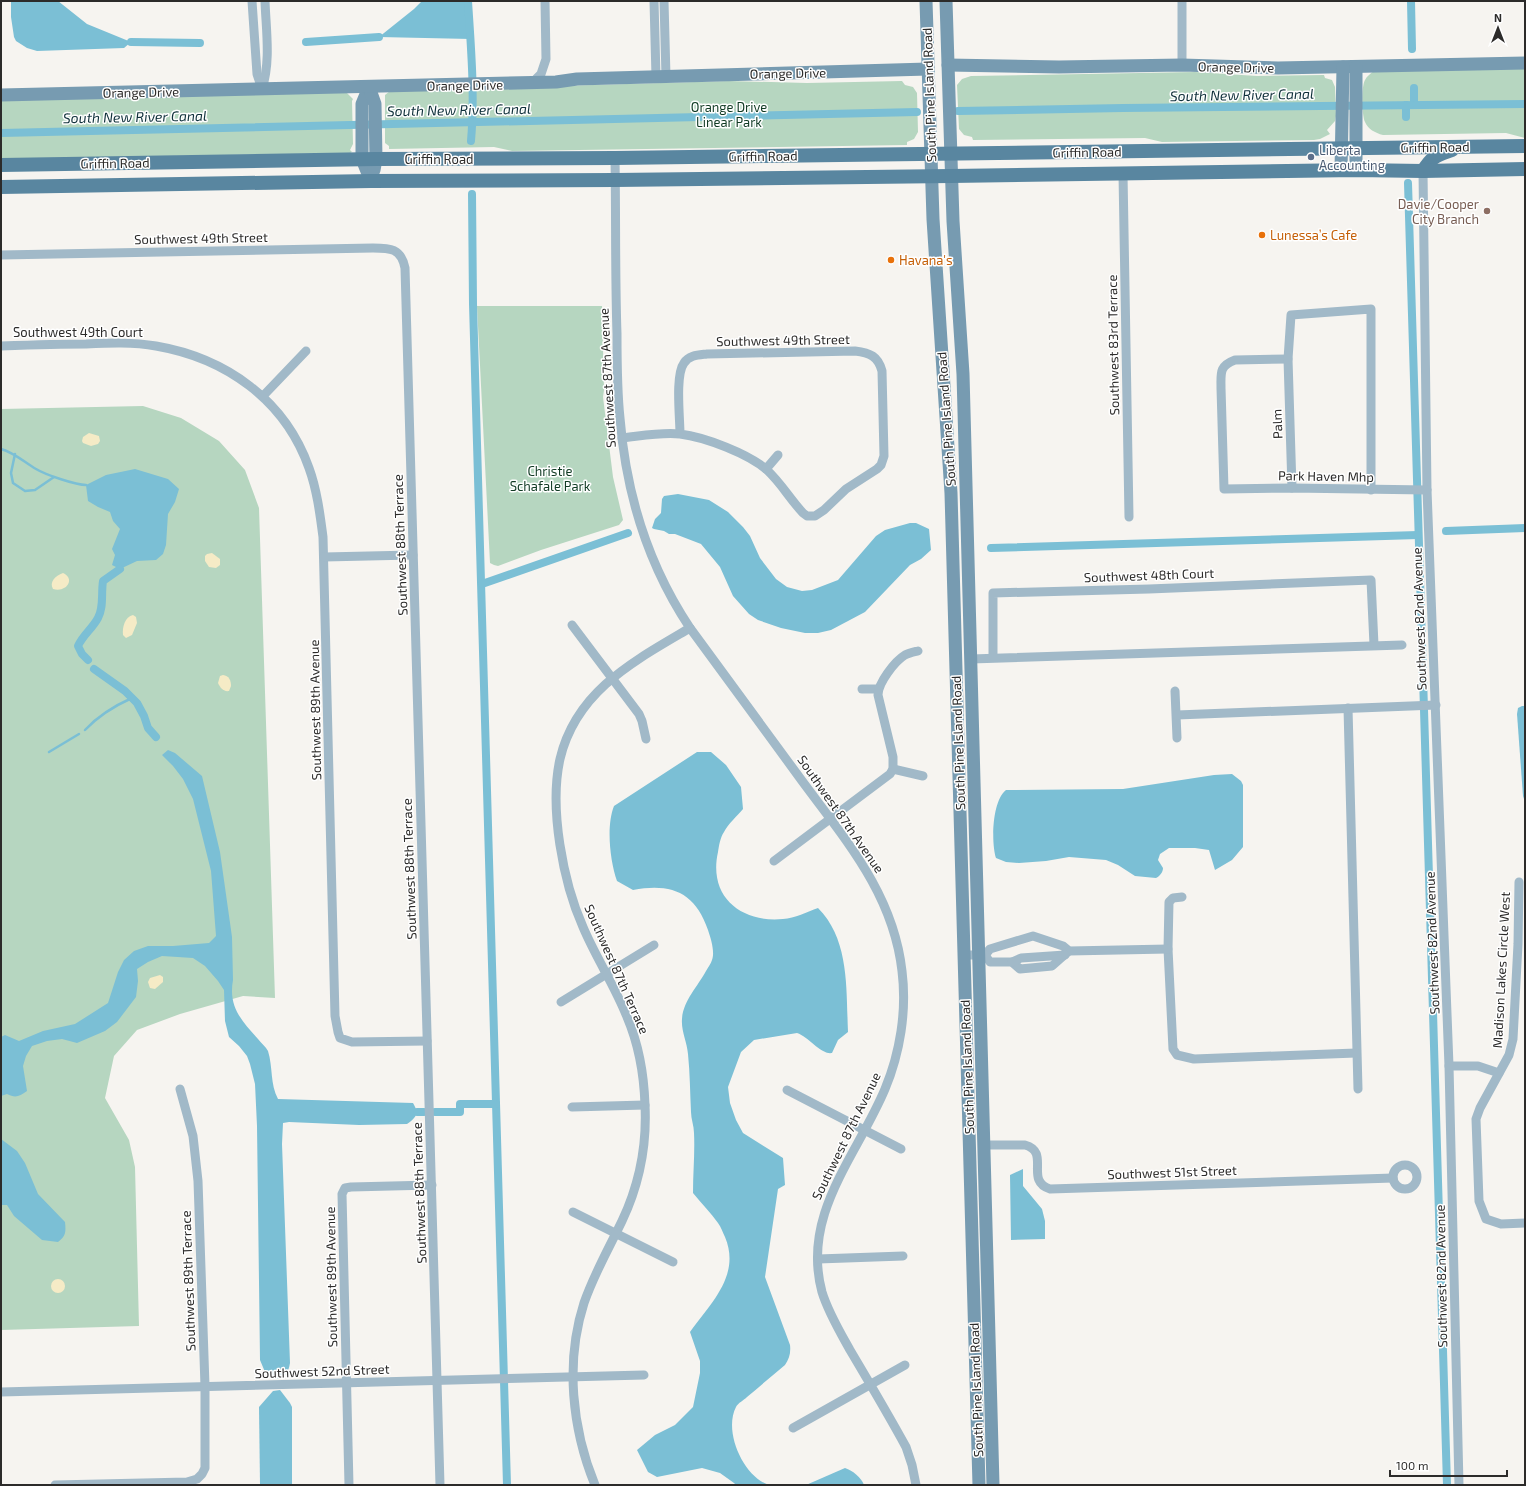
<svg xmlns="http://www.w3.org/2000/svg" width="1526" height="1486" viewBox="0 0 1526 1486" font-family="'Exo 2',sans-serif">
<rect width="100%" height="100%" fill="#f6f4f0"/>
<g fill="#b6d6c0">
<path d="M1525 66V138L1506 133 1383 135C1375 133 1368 129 1365 122 1362 115 1361 87 1365 80 1367 76 1370 74 1374 71Z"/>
<polygon points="1195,72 1257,76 1324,75 1325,78 1332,80 1335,87 1336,116 1335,121 1327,130 1330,134 1320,139 1314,140 1162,142 1145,138 973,140 972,137 964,135 959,129 957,85 962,79 971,76"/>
<polygon points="729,81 807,83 902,81 905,85 913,87 917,93 918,132 914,139 907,142 907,145 512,151 494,147 389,149 389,146 385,143 385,95 390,91"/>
<polygon points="346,92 353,99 352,101 353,144 350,150 352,152 350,153 1,159 1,98"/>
<polygon points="477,306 602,306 604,390 603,397 613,477 623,520 619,525 541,550 498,566 494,565 490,563"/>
<polygon points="143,406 181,418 219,441 245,470 259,508 275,998 243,996 180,1014 137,1030 114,1056 105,1098 129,1140 135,1167 139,1326 1,1330 1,409"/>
</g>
<g fill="#f5ebc6">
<polygon points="89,433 99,436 100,441 98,444 91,446 83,443 82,441 83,437"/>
<polygon points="212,553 220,559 220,565 216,568 209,567 205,561 205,556 207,554"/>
<path d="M63 573C76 579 66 593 53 589 49 582 55 576 63 573Z"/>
<path d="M133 615 136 617 137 623 132 635 126 638 123 635C122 627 125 617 133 615Z"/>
<path d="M223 675C229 676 231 680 231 686L229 691C223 692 220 687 218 683L220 676Z"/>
<polygon points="160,975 163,977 163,982 155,989 150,988 148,982 150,978"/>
<circle cx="58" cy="1286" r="7"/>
</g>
<g fill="#7bbfd5">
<polygon points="11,1 58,1 87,24 131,42 124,48 37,51 27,48 16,41 14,37 11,17"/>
<polygon points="422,1 468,1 471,39 379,37 414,9"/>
<polygon points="135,469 168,479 179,489 175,502 168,514 166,545 163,554 156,560 137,561 120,569 112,565 115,555 112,549 120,529 113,521 110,512 98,507 88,501 86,485 106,475"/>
<polygon points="678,494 709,500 728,512 743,527 750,536 760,558 776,579 787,587 802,591 812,590 838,580 876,536 885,530 910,523 916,523 929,529 931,550 921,559 910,565 865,612 831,630 818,633 805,633 781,628 758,620 749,614 733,596 720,567 701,544 675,534 669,534 664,531 654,529 652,528 655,519 661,513 662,499 664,496"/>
<polygon points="1522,706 1525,706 1525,802 1523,796 1517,714 1518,708"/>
<path d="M168 750 175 753 202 776 220 852 232 937 233 980C228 1007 242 1021 258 1039 261 1043 266 1047 268 1051 273 1067 270 1084 278 1099L413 1103C419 1113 417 1117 407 1124L359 1125 289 1122 283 1123 282 1144 290 1363C288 1376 282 1380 270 1378L265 1372 260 1360 257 1126 255 1084 250 1064 247 1056 239 1046 229 1037 225 1021 224 990 218 981 205 966 193 958 162 956 148 962 137 969 138 981 136 997 117 1022 105 1031 77 1043 62 1039 47 1041 32 1046 26 1056 23 1066 27 1091C19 1097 15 1098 7 1094L1 1096V1037L5 1035 19 1041 43 1031 75 1024 108 1003 118 972 124 960 134 951 148 946H173L209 943 216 936 211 871 193 799 183 779 173 766 162 755Z"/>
<path d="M697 752H711L726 765 741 787 743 809C737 816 728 824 724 832 720 838 719 846 718 852 708 897 741 923 783 919 795 918 807 912 818 908 850 940 846 990 848 1032L838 1040 832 1053C821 1055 809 1037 797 1033L754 1040 741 1052 728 1087 730 1103 736 1120 743 1133 783 1158 785 1185 778 1189 765 1277 790 1345C791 1353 789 1359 785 1365 773 1375 760 1386 747 1397 744 1400 738 1403 736 1407 723 1432 744 1477 769 1485H736L734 1483 720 1473 702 1468 657 1477 648 1472 637 1450 655 1435 675 1425 693 1407 700 1373V1361L690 1332C711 1303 741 1275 725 1237 723 1233 721 1227 718 1223 711 1213 701 1203 693 1193 693 1173 695 1152 694 1133 694 1126 691 1119 691 1112 690 1093 690 1073 688 1054 687 1042 681 1031 682 1019 683 1001 698 986 706 971 708 967 711 964 712 960 715 952 711 939 708 930 695 892 671 883 633 890L617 881C610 861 606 826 614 806Z"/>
<path d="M1232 774 1241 781 1243 785V847L1232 860 1215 870 1209 850 1195 848H1169L1160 854 1158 860 1163 868C1163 872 1160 876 1156 878L1135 876 1118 865 1106 860 1069 857 1046 861 1019 863 1006 862 996 858C991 842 992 801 1006 790L1123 789 1214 775Z"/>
<path d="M1 1139 17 1151 25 1163 38 1194 65 1222C66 1232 66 1236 58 1242L42 1240 14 1216 7 1205H1Z"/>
<polygon points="1023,1169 1023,1186 1042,1209 1045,1221 1045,1239 1011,1240 1010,1175"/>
<polygon points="280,1390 290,1403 292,1407 292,1485 260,1485 259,1407 273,1391"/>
<path d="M845 1468C853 1471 861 1477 864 1485H806Z"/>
</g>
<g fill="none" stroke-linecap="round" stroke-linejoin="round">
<g stroke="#7bbfd5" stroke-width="2.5">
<path d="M1 449C15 453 24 462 36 469 46 475 76 485 86 485"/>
<polyline points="15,454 11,473 13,483 25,491 35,490 54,477"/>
<path d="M85 730C99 715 114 706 132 698"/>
<polyline points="49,752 79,734"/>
</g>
<g stroke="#7bbfd5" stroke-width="8">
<path d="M468 1C471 48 475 94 471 141"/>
<polyline points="1411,1 1412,49"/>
<polyline points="131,42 200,43"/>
<polyline points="306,42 379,37"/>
<polyline points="1414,88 1414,105"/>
<polyline points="1406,105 1406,117"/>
<polyline points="958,111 1123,108 1525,104"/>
<polyline points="1,133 917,112"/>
<path d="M1408 183C1420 617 1436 1051 1447 1485"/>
<polyline points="472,194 473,304 507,1485"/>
<polyline points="1446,531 1525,528"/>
<polyline points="991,548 1418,535"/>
<polyline points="482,584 628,533"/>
<path d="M88 660 82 654 78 646C83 635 92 629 98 618 104 607 101 594 103 581L120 569"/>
<polyline points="94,669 125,691 137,703 144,716 148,728 156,737"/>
<polyline points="417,1112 424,1112"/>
<polyline points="435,1112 460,1112 460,1104 496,1104"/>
</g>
<g stroke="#a1b9c8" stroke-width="9">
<polyline points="252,1 257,74 262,89"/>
<polyline points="654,1 656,77"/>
<polyline points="664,1 666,77"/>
<polyline points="1182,1 1182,65"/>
<polyline points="532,83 541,74 546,59 545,1"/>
<path d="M262 89C271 61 266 30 265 1"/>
<path d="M615 158C616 217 615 275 617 334 617 362 617 390 620 418 626 493 648 565 690 628 725 676 761 725 797 774 842 836 893 891 902 971 907 1011 900 1053 885 1089 857 1156 801 1214 822 1292 828 1312 840 1332 850 1350 869 1382 888 1414 906 1447L912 1465 916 1485"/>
<polyline points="1423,171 1427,490 1449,1066 1459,1485"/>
<polyline points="1123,174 1129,517"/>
<path d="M1 255 373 248C390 248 401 248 405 268L440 1485"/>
<path d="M1 346C29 345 58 344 86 344 109 343 133 342 156 346 226 358 285 400 309 468 317 490 320 514 323 537L335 1016 338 1032 340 1038 352 1042 427 1041"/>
<path d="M1288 359 1235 360C1219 366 1221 373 1221 388L1224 489 1292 488 1427 490"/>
<polyline points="263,396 306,351"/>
<path d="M622 438C641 436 661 432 680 434 705 437 749 454 767 470 781 483 790 499 803 513L807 516H815L824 510 846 489 877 469 881 465 884 456 882 371C878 356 870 353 855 351L707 354C699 355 689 355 684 363 675 375 680 418 680 434"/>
<polyline points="766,469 778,455"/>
<polyline points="1292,488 1288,359 1291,315 1371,309 1371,490"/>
<polyline points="324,557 413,555"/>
<polyline points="572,625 639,714 642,721 646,739"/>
<polyline points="993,657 993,593 1149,589 1371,580 1374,645"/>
<polyline points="971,659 1402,645"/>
<polyline points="862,689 878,689"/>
<polyline points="1175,691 1177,738"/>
<polyline points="1348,708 1358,1089"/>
<polyline points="1177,715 1436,705"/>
<polyline points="893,769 923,776"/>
<path d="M774 861 890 774 893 769V757L878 695C878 683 895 661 905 655 909 653 914 652 918 651"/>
<polyline points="1519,882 1518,944 1513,1039 1509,1055 1480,1108 1476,1119 1479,1201 1486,1219 1501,1224 1525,1223"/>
<polyline points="1182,897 1173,898 1169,902 1168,949 1173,1049 1177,1055 1194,1059 1356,1053"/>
<polyline points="964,955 985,955 990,949 1033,936 1063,946 1069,951 1168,949"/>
<polyline points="985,955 990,962 1012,962 1020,969 1052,966 1069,951"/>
<polyline points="1012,962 1021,958 1065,955"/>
<polyline points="561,1002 654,945"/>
<polyline points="1449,1066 1478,1066 1499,1073"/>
<polyline points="787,1090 901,1149"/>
<polyline points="572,1107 645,1105"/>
<path d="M984 1145H1025C1051 1152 1024 1181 1050 1189L1393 1178"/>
<circle cx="1405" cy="1177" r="12"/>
<polyline points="573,1212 673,1262"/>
<polyline points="818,1259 903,1256"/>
<polyline points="1,1392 644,1375"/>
<polyline points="793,1428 905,1365"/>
<polyline points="55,1485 187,1482 197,1479 202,1474 205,1468 205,1386 198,1181 193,1136 180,1089"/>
<polyline points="349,1485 342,1194 345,1188 351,1187 432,1185"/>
<path d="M595 1485C572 1429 565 1362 584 1303 594 1274 609 1248 622 1221 639 1185 647 1145 645 1105 644 1075 639 1045 627 1017 615 986 596 958 583 927 563 882 549 808 560 759 576 691 634 661 690 628"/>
</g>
<g stroke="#779bb1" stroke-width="13">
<polyline points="926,1 933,219 951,493 979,1485"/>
<polyline points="946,1 953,221 963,374 993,1485"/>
<polyline points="948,65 1059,67 1182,65 1278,68 1525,63"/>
<polyline points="1356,67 1356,170"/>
<polyline points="369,87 362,104 362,159 371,181"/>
<polyline points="369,87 375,104 376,159 374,170"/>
<polyline points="1,95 556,82 577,79 928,69"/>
<polyline points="1341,170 1343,67"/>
</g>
<g stroke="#5986a0" stroke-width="14">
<polyline points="1,165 376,159 615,158 1525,146"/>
<path d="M1423 171C1432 156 1436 156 1452 150"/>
<polyline points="1,187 371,181 615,180 951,176 1356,170 1423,171 1525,169"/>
</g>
</g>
<circle fill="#5c6f8a" stroke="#fff" stroke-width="1.5" cx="1311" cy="157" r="4"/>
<circle fill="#8d6e63" stroke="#fff" stroke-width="1.5" cx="1487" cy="211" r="4"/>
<g fill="#e8710a" stroke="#fff" stroke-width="1.5">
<circle cx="1262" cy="235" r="4"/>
<circle cx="891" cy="260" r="4"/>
</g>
<g text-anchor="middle" stroke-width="3" stroke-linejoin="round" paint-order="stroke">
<g font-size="13" fill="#2c2b2a" stroke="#fff">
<text transform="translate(1236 67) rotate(1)" y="5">Orange Drive</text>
<text transform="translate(788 73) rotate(-1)" y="5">Orange Drive</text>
<text transform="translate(465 85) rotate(-1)" y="5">Orange Drive</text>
<text transform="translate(141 92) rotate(-1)" y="5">Orange Drive</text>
<text transform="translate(929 95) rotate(-92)" y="5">South Pine Island Road</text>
<text transform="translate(1435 147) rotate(-1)" y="5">Griffin Road</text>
<text transform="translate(1087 152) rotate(-1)" y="5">Griffin Road</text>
<text transform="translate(763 156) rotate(-1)" y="5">Griffin Road</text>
<text x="439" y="164">Griffin Road</text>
<text transform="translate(115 163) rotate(-1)" y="5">Griffin Road</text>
<text transform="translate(201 238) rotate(-1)" y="5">Southwest 49th Street</text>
<text x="78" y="337">Southwest 49th Court</text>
<text transform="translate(783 340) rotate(-1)" y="5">Southwest 49th Street</text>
<text transform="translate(1113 345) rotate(-91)" y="5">Southwest 83rd Terrace</text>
<text transform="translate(607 378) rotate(-93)" y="5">Southwest 87th Avenue</text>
<text transform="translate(946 419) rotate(-94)" y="5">South Pine Island Road</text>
<text transform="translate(1277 424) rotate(-92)" y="5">Palm</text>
<text transform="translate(1326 476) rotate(1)" y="5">Park Haven Mhp</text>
<text transform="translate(400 545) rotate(-92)" y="5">Southwest 88th Terrace</text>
<text transform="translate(1149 575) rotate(-2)" y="5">Southwest 48th Court</text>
<text transform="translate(1419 619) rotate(-92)" y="5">Southwest 82nd Avenue</text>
<text transform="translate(315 710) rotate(-91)" y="5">Southwest 89th Avenue</text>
<text transform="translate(958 743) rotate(-92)" y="5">South Pine Island Road</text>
<text transform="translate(841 814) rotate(55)" y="5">Southwest 87th Avenue</text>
<text transform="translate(409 869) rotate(-92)" y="5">Southwest 88th Terrace</text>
<text transform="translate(1432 943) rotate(-92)" y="5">Southwest 82nd Avenue</text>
<text transform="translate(617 969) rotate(66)" y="5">Southwest 87th Terrace</text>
<text transform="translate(1501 970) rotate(-87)" y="5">Madison Lakes Circle West</text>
<text transform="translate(967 1067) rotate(-92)" y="5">South Pine Island Road</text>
<text transform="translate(846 1136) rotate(-64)" y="5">Southwest 87th Avenue</text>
<text transform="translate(1172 1172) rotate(-2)" y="5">Southwest 51st Street</text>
<text transform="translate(419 1193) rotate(-92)" y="5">Southwest 88th Terrace</text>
<text transform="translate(1441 1276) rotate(-91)" y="5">Southwest 82nd Avenue</text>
<text transform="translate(331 1277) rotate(-91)" y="5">Southwest 89th Avenue</text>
<text transform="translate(188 1281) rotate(-92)" y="5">Southwest 89th Terrace</text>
<text transform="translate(322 1371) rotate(-2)" y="5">Southwest 52nd Street</text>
<text transform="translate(976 1390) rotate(-92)" y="5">South Pine Island Road</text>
</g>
<g font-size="13" fill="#103a23" stroke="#fff">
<text x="729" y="112">Orange Drive<tspan x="729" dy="15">Linear Park</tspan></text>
<text x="550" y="476">Christie<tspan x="550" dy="15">Schafale Park</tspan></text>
</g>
<g font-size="13" fill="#4e5e75" stroke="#fff" text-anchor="start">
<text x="1319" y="155">Liberta<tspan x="1319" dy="15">Accounting</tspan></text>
</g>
<g font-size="13" fill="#785e54" stroke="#fff" text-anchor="end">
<text x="1479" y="209">Davie/Cooper<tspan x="1479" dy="15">City Branch</tspan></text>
</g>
<g font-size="13" fill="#c56008" stroke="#fff" text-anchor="start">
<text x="1270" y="240">Lunessa’s Cafe</text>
<text x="899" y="265">Havana's</text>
</g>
<g font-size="14" font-style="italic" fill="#0f303a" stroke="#fff">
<text transform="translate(1242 95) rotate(-1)" y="5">South New River Canal</text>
<text transform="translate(459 110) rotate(-1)" y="5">South New River Canal</text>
<text transform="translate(135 117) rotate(-1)" y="5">South New River Canal</text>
</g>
</g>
<rect width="1526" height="1486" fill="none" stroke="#2c2b2a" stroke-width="4"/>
<g transform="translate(1498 28)" stroke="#ffffff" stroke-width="3" paint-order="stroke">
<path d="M0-3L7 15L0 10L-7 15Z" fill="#2c2b2a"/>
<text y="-6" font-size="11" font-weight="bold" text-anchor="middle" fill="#2c2b2a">N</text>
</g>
<path d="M1390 1470v6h117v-6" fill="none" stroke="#2c2b2a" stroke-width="2"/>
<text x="1396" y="1470" font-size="12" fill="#2c2b2a" stroke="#ffffff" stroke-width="3" paint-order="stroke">100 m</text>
</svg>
